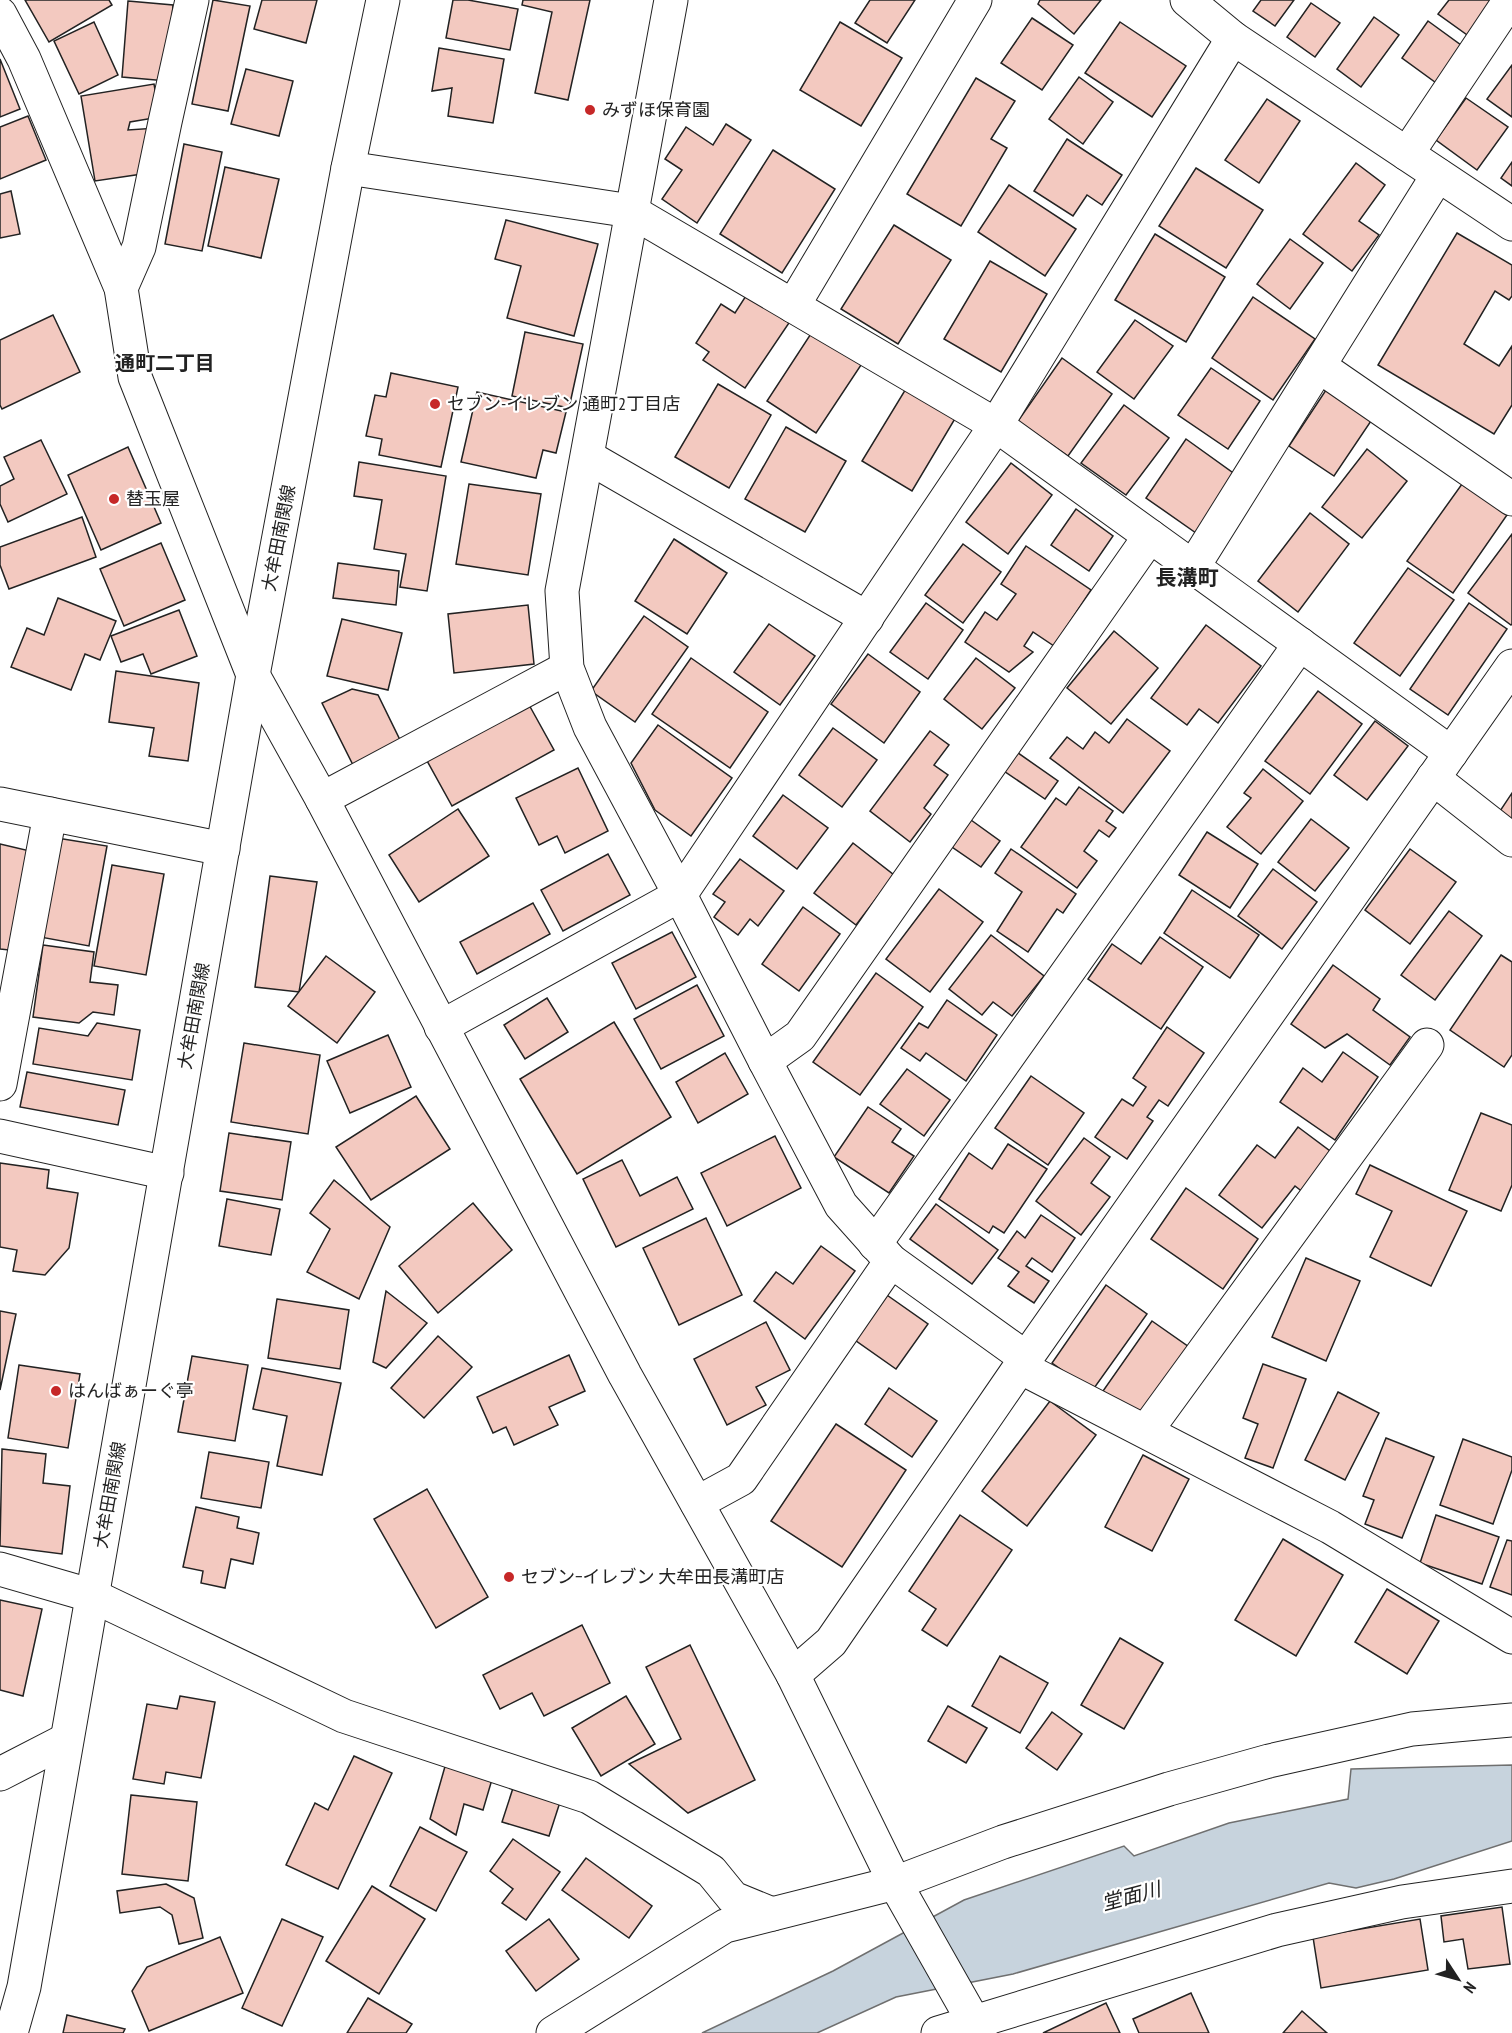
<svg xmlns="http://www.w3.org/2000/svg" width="1512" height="2033" viewBox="0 0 1512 2033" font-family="'PT Sans Narrow','Noto Sans JP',sans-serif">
<rect width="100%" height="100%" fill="#fff"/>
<polygon fill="#c7d3dd" stroke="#6f6f6f" stroke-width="1.5" points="1512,1765 1512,1841 1394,1879 1356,1888 1329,1883 1013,1974 896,1997 817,2033 702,2033 833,1971 964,1900 1124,1846 1134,1856 1229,1823 1348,1799 1351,1769"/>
<g fill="#f3c9c0" stroke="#222" stroke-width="1.5">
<polygon points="25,0 109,0 112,5 49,42"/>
<polygon points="213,0 250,6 228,111 192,104"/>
<polygon points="262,0 317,0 306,43 254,29"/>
<polygon points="453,0 468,0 518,9 510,50 446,38"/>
<polygon points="523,0 590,0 568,100 535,93 552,12 522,5"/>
<polygon points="870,0 915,0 887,43 855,23"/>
<polygon points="1040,0 1101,0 1074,34 1038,4"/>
<polygon points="1261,0 1294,0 1275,26 1253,11"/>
<polygon points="1449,0 1496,0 1470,37 1438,14"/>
<polygon points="128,1 173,5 167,81 122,77"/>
<polygon points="1311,3 1340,23 1315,57 1287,37"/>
<polygon points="1374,17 1399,35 1361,87 1337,69"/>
<polygon points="1032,18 1073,45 1042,90 1001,63"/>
<polygon points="1428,21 1465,48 1439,85 1402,58"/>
<polygon points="94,22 118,75 79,94 54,41"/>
<polygon points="840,22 902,58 861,126 800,90"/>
<polygon points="1120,22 1186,66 1152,117 1085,73"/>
<polygon points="439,48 504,59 493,123 448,116 452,88 432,91"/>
<polygon points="0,59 20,109 0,117"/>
<polygon points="1512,65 1512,117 1487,99"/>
<polygon points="246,69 293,81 279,136 231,124"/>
<polygon points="1079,77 1113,102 1083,144 1049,119"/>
<polygon points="976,78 1015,101 991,139 1007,148 961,226 907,194"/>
<polygon points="154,84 160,117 130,122 128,130 157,128 142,174 95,181 81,96"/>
<polygon points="1466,98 1508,127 1477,170 1436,140"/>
<polygon points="1267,99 1300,121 1259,183 1225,160"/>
<polygon points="28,116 46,160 0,179 0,127"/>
<polygon points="726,124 751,140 697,223 662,199 682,170 665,159 686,127 713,145"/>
<polygon points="1067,139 1122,175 1102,205 1087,195 1073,216 1034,191"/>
<polygon points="184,144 222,152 202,251 165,244"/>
<polygon points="773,150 835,189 782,273 720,234"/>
<polygon points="1512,162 1512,186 1501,178"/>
<polygon points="1356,163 1385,185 1359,221 1379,235 1352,271 1303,234"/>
<polygon points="225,167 279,179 261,258 208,246"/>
<polygon points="1196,168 1263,210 1226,268 1159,226"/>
<polygon points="1009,185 1076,229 1045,276 978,232"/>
<polygon points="11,191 20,234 0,238 0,194"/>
<polygon points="506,220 598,244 574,336 507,318 521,266 495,259"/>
<polygon points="894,225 951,260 898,344 841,309"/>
<polygon points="1457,233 1512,265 1512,296 1509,300 1495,291 1464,344 1499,366 1512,346 1512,405 1494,434 1378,365"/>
<polygon points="1155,234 1225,277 1186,342 1115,300"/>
<polygon points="1290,239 1323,263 1290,309 1257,284"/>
<polygon points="990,261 1047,294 1001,372 944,339"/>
<polygon points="751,288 793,317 745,388 703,360 709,352 696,343 721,304 735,313"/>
<polygon points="1253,297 1315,339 1273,400 1212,358"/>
<polygon points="53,315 80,372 2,409 0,405 0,340"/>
<polygon points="1135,320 1173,346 1134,399 1097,372"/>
<polygon points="816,326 865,359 816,433 767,401"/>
<polygon points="525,332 583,344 569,408 512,396"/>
<polygon points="1062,358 1112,394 1068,456 1018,421"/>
<polygon points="1211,368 1260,401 1228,449 1178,415"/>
<polygon points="391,373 458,387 441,467 379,455 382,439 366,436 375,395 386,397"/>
<polygon points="718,384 771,415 729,488 675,457"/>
<polygon points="907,387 956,417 912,491 862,461"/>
<polygon points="1326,390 1371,421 1334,476 1289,446"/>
<polygon points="477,392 566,412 556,453 543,450 536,478 461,462"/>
<polygon points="1124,405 1169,438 1126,495 1081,463"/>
<polygon points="786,427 846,461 805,532 745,499"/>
<polygon points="1186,439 1236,475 1196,533 1146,498"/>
<polygon points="41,440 67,494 8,522 0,504 0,486 14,479 4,457"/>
<polygon points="128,447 161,523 101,550 68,475"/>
<polygon points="1367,449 1407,481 1362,538 1322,507"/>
<polygon points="359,462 446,476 427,591 400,587 406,554 374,549 382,500 354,496"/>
<polygon points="1011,463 1052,495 1008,554 966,522"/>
<polygon points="469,484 541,494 528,575 456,564"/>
<polygon points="1462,484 1507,515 1453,593 1407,561"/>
<polygon points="1076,509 1113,536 1089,571 1051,545"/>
<polygon points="1310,513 1349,544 1298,612 1258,581"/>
<polygon points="82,517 96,557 9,589 0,565 0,547"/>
<polygon points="1512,534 1512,624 1511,625 1468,593"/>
<polygon points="674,539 727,573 687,634 635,601"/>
<polygon points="161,543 185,600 124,626 100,569"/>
<polygon points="963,544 1001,572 963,623 925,595"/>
<polygon points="1026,546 1091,590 1054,646 1033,632 1024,646 1033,652 1009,672 965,642 985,612 997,620 1016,594 1001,584"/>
<polygon points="338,563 399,571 396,605 333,598"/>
<polygon points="1408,568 1454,600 1400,676 1354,643"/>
<polygon points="58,598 116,621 100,660 85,654 71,690 11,667 27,628 44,635"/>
<polygon points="926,603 963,630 928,679 890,652"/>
<polygon points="1469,603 1507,629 1448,715 1410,689"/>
<polygon points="528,605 534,664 454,673 448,614"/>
<polygon points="179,610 197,656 151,674 143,654 121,662 111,636"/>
<polygon points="644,616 688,647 635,722 591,691"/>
<polygon points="342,619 402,633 388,690 327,676"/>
<polygon points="769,624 815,656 780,705 734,672"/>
<polygon points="1206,625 1261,666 1218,723 1199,709 1187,725 1151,698"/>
<polygon points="1114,631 1158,668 1111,724 1067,688"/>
<polygon points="868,654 920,692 884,743 831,704"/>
<polygon points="691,658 768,712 730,768 652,714"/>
<polygon points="976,658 1015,688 982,729 944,699"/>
<polygon points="116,671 199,683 188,761 149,756 154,728 109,722"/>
<polygon points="352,689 378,695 401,742 353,765 322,703"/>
<polygon points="1318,691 1362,724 1310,794 1265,761"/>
<polygon points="528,703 554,750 452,806 426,759"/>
<polygon points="1127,719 1170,751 1123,813 1050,758 1067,737 1083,749 1095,732 1109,743"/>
<polygon points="1375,721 1408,746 1367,800 1334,775"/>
<polygon points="658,725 732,778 691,836 655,810 631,763"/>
<polygon points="833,728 877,760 842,807 799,775"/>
<polygon points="930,731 949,745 934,765 948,775 924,808 931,814 910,842 870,811"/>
<polygon points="1011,748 1058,781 1045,799 998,767"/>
<polygon points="578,768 608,831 565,853 557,836 539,845 516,798"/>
<polygon points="1263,769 1303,801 1261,854 1227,827 1251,798 1244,793"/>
<polygon points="1079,787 1113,811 1106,821 1116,828 1109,837 1099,830 1084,851 1097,861 1077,888 1021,847 1056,798 1066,805"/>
<polygon points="1512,793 1512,820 1500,811"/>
<polygon points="783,795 828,828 797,869 753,836"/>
<polygon points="458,809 489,856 419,902 389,855"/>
<polygon points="1311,819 1349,848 1315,891 1278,862"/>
<polygon points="971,820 1000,841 981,867 952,847"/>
<polygon points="1207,832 1258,864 1230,908 1179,875"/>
<polygon points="57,838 107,846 89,946 40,937"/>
<polygon points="853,843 894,875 856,925 814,893"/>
<polygon points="0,844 30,851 9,950 0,949"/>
<polygon points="1011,849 1076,894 1063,913 1057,909 1028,952 997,931 1022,892 995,873"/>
<polygon points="1410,849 1456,882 1410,944 1365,910"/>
<polygon points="608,854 630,895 563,931 541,890"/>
<polygon points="740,859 784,891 758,926 750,919 738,935 714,917 725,902 713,894"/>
<polygon points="112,865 164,874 146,975 94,966"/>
<polygon points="1273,869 1317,902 1282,949 1238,916"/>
<polygon points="270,876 317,882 299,992 255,987"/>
<polygon points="939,889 983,922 930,992 886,959"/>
<polygon points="1192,890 1259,935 1230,978 1164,933"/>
<polygon points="533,903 550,934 477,974 460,942"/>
<polygon points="803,907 840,934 799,991 762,964"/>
<polygon points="1449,911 1482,936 1435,1000 1401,975"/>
<polygon points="672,932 696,977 636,1009 612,963"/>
<polygon points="991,935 1044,976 1012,1016 993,1002 982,1015 949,989"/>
<polygon points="1160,937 1203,967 1161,1029 1088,979 1112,944 1141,964"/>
<polygon points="43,945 94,952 90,982 118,985 114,1015 93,1012 79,1023 33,1017"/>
<polygon points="1501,955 1512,962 1512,1055 1504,1067 1450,1030"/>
<polygon points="326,956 375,992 337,1043 288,1006"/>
<polygon points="1333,965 1380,999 1373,1010 1410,1037 1390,1065 1347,1034 1325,1048 1291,1024"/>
<polygon points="876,973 923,1007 860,1095 813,1062"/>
<polygon points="697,985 724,1036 661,1069 634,1019"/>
<polygon points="547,998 568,1032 525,1059 504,1025"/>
<polygon points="947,1000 997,1035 966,1081 926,1053 920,1061 901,1048 919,1023 928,1028"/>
<polygon points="614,1022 671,1117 577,1174 520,1079"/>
<polygon points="97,1023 140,1030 132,1080 33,1064 39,1028 88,1036"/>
<polygon points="1167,1027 1204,1053 1168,1106 1159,1100 1147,1117 1153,1121 1127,1159 1095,1137 1122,1099 1133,1106 1146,1087 1133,1078"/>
<polygon points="388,1035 411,1087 350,1113 327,1061"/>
<polygon points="244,1043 320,1055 308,1134 231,1122"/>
<polygon points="1343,1052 1378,1077 1335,1140 1280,1102 1303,1068 1322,1082"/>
<polygon points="725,1053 748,1094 698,1123 676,1082"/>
<polygon points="907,1069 950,1100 924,1136 880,1104"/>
<polygon points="27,1072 125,1090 118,1125 20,1107"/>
<polygon points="1031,1076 1084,1113 1048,1165 995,1128"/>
<polygon points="416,1096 450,1149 371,1200 336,1147"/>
<polygon points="868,1107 901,1129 892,1142 914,1156 889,1193 834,1157"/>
<polygon points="1481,1113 1512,1125 1512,1185 1501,1211 1449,1190"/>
<polygon points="1298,1127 1334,1154 1304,1193 1295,1186 1262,1228 1219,1195 1257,1145 1275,1158"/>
<polygon points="229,1133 291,1142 282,1200 220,1191"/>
<polygon points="775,1136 801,1188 727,1226 701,1173"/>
<polygon points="1084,1138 1110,1157 1091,1183 1110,1197 1081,1235 1036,1201"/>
<polygon points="1008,1144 1047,1169 1004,1233 993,1226 989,1233 939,1199 969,1153 992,1169"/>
<polygon points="622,1160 640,1196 677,1177 693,1209 616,1247 583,1179"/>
<polygon points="0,1163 49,1170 47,1188 78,1193 69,1248 45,1275 13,1271 17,1250 0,1247"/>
<polygon points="1370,1165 1467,1211 1431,1286 1370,1257 1392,1211 1356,1194"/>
<polygon points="334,1180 390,1227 359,1299 307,1272 330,1229 310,1213"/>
<polygon points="1186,1188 1258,1239 1223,1289 1151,1239"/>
<polygon points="227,1199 280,1209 271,1255 219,1246"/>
<polygon points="473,1203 512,1250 438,1313 399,1266"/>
<polygon points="936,1204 998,1250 972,1284 910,1239"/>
<polygon points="1041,1215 1075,1238 1052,1272 1032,1258 1026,1266 1049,1281 1034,1303 1008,1286 1019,1272 998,1258 1017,1231 1025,1238"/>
<polygon points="706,1218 742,1295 679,1325 643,1248"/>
<polygon points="821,1246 855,1271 805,1339 754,1301 776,1272 793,1284"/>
<polygon points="1306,1258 1360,1281 1326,1361 1272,1337"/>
<polygon points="1106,1285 1147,1314 1092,1391 1052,1363"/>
<polygon points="386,1291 427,1323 386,1368 373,1362"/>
<polygon points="884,1293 928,1324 896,1369 852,1338"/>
<polygon points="277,1299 349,1310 340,1369 268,1358"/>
<polygon points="0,1311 16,1314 0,1390"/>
<polygon points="1152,1321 1189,1347 1140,1417 1103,1391"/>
<polygon points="766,1322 790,1370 756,1387 766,1405 727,1425 694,1359"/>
<polygon points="438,1336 472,1367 424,1418 391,1388"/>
<polygon points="569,1355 585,1391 549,1407 558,1425 514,1445 506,1427 493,1433 477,1397"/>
<polygon points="192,1356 248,1365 235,1441 178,1432"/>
<polygon points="1263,1364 1306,1379 1273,1468 1245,1458 1258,1424 1243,1418"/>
<polygon points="19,1365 80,1374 68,1448 8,1438"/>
<polygon points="262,1368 341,1383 322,1475 277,1466 287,1416 253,1409"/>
<polygon points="889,1388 937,1421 912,1457 865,1424"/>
<polygon points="1338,1392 1379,1413 1345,1480 1305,1460"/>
<polygon points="1050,1401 1096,1435 1027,1526 982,1491"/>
<polygon points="836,1424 906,1470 842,1567 771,1521"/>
<polygon points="1386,1438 1434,1457 1402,1538 1365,1524 1374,1500 1363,1496"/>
<polygon points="1463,1439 1512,1457 1512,1470 1493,1524 1440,1505"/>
<polygon points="2,1449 46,1454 43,1483 70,1486 62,1554 0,1546"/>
<polygon points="209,1452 269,1462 261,1508 201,1498"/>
<polygon points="1143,1455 1189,1479 1152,1551 1105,1527"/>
<polygon points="427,1489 488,1597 436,1628 374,1519"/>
<polygon points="196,1507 239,1517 237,1528 259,1533 253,1564 231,1559 225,1588 201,1583 203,1571 183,1567"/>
<polygon points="960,1515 1012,1550 947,1646 922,1630 936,1609 909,1591"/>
<polygon points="1436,1515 1499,1537 1482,1584 1420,1563"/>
<polygon points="1283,1539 1343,1575 1296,1656 1235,1620"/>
<polygon points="1507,1540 1512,1541 1512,1595 1490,1587"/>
<polygon points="1387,1589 1439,1621 1407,1674 1355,1642"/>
<polygon points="0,1600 42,1609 23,1696 0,1690"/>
<polygon points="582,1625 610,1683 544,1716 532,1693 500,1709 483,1675"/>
<polygon points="1120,1638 1163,1663 1124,1729 1081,1705"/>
<polygon points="690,1645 755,1780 688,1813 629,1764 681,1739 646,1667"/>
<polygon points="1000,1656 1048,1683 1020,1733 972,1706"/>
<polygon points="180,1696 215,1702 201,1778 166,1772 164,1784 133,1779 147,1704 177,1709"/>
<polygon points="626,1696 655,1744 601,1776 572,1728"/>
<polygon points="948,1706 987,1728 966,1763 928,1741"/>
<polygon points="1052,1712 1082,1734 1057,1770 1026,1748"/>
<polygon points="354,1756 392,1773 338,1889 286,1865 315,1803 328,1810"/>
<polygon points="446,1763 493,1776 483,1810 464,1804 456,1835 430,1819"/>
<polygon points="514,1785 561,1799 549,1836 502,1822"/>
<polygon points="131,1795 197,1802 188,1881 122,1874"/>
<polygon points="420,1827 467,1852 436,1911 390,1886"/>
<polygon points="513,1839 560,1872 526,1920 502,1903 513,1889 490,1871"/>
<polygon points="586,1858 652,1906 629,1938 562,1890"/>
<polygon points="166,1884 194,1898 203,1938 179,1944 172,1915 160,1907 120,1913 117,1891"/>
<polygon points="372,1886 425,1919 379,1994 326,1961"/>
<polygon points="1502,1907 1510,1964 1468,1969 1463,1939 1444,1942 1441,1916"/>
<polygon points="282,1919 323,1937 282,2026 242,2008"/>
<polygon points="549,1919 579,1959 536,1991 506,1951"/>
<polygon points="1420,1919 1428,1970 1321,1988 1313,1937"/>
<polygon points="220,1937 243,1993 149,2031 132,1991 147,1967"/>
<polygon points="1191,1993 1209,2033 1139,2033 1133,2019"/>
<polygon points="368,1998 412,2024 406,2033 347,2033"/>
<polygon points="1106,2003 1120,2033 1043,2033"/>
<polygon points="1302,2011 1327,2033 1283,2033"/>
<polygon points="67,2015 125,2029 123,2033 63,2033"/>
</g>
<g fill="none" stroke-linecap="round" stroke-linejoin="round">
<defs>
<g id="minor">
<polyline points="671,0 562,591 567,668 590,727 680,895 765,1061 841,1205 891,1261 1026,1358"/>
<polyline points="1187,0 1233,38 1512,224"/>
<polyline points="0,14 24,59 121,288 135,377 253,675 322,799 625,1375 793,1675 895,1883 980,2033"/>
<polyline points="1407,154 1510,0"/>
<polyline points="348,168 631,211 996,425 1451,753"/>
<polyline points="121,288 139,247 165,122 192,0"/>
<polyline points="793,306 975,0"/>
<polyline points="1319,366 1512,499"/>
<polyline points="588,457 867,618"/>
<polyline points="1193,567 1438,175"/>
<polyline points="1433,778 1512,840"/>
<polyline points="322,799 567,668"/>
<polyline points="0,804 223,849"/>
<polyline points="441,1027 680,895 996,425 1233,38"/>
<polyline points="765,1061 800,1036 1150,536"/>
<polyline points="0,1084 50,814"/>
<polyline points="0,1136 167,1173"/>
<polyline points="875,1244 1300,644"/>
<polyline points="1020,1367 1330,1527 1512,1637"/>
<polyline points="1146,1431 1427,1045"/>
<polyline points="697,1503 741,1479 891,1261"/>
<polyline points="0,1569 93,1596 344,1716 589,1797 711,1871 733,1898 772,1914"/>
<polyline points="793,1675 831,1642 1020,1367 1512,666"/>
<polyline points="0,1774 66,1740"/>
<polyline points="553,2033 725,1926 895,1883 1003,1842 1169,1789 1269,1761 1412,1729 1512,1720"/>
<polyline points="938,2033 1277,1930 1402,1902 1512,1886"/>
</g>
<polyline id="major" points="11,2033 24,1987 253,675 348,168 383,0"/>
</defs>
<use href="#minor" stroke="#222" stroke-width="35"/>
<use href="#major" stroke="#222" stroke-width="35"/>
<use href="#minor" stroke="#fff" stroke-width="33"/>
<use href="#major" stroke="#fff" stroke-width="33"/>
</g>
<g fill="#c62828" stroke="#fff" stroke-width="2">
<circle cx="590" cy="110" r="6"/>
<circle cx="435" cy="404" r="6"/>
<circle cx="114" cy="499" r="6"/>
<circle cx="56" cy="1391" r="6"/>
<circle cx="509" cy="1577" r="6"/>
</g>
<g text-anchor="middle" stroke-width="4.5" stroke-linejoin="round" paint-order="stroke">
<g font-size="18" fill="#222" stroke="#fff" text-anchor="start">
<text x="602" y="116">みずほ保育園</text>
<text x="447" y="410">セブン-イレブン 通町2丁目店</text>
<text x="126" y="505">替玉屋</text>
<text x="68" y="1397">はんばぁーぐ亭</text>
<text x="521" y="1583">セブン−イレブン 大牟田長溝町店</text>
</g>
<g font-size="18" fill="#222" stroke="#fff">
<text transform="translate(279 538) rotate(-79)" y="6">大牟田南関線</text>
<text transform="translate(194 1016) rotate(-80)" y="6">大牟田南関線</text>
<text transform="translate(110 1495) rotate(-80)" y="6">大牟田南関線</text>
</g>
<g font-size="20" font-weight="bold" fill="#222" stroke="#fff">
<text x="165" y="370">通町二丁目</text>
</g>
<g font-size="20" font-style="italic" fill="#222" stroke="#fff">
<text transform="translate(1131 1896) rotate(-15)" y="7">堂面川</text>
</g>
<g font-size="21" font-weight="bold" fill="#222" stroke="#fff">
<text x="1187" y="585">長溝町</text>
</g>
</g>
<g transform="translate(1458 1979) rotate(126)" stroke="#ffffff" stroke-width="4.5" paint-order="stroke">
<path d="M0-4.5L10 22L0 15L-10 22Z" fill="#222222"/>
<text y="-9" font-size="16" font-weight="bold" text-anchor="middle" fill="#222222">N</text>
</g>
</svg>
